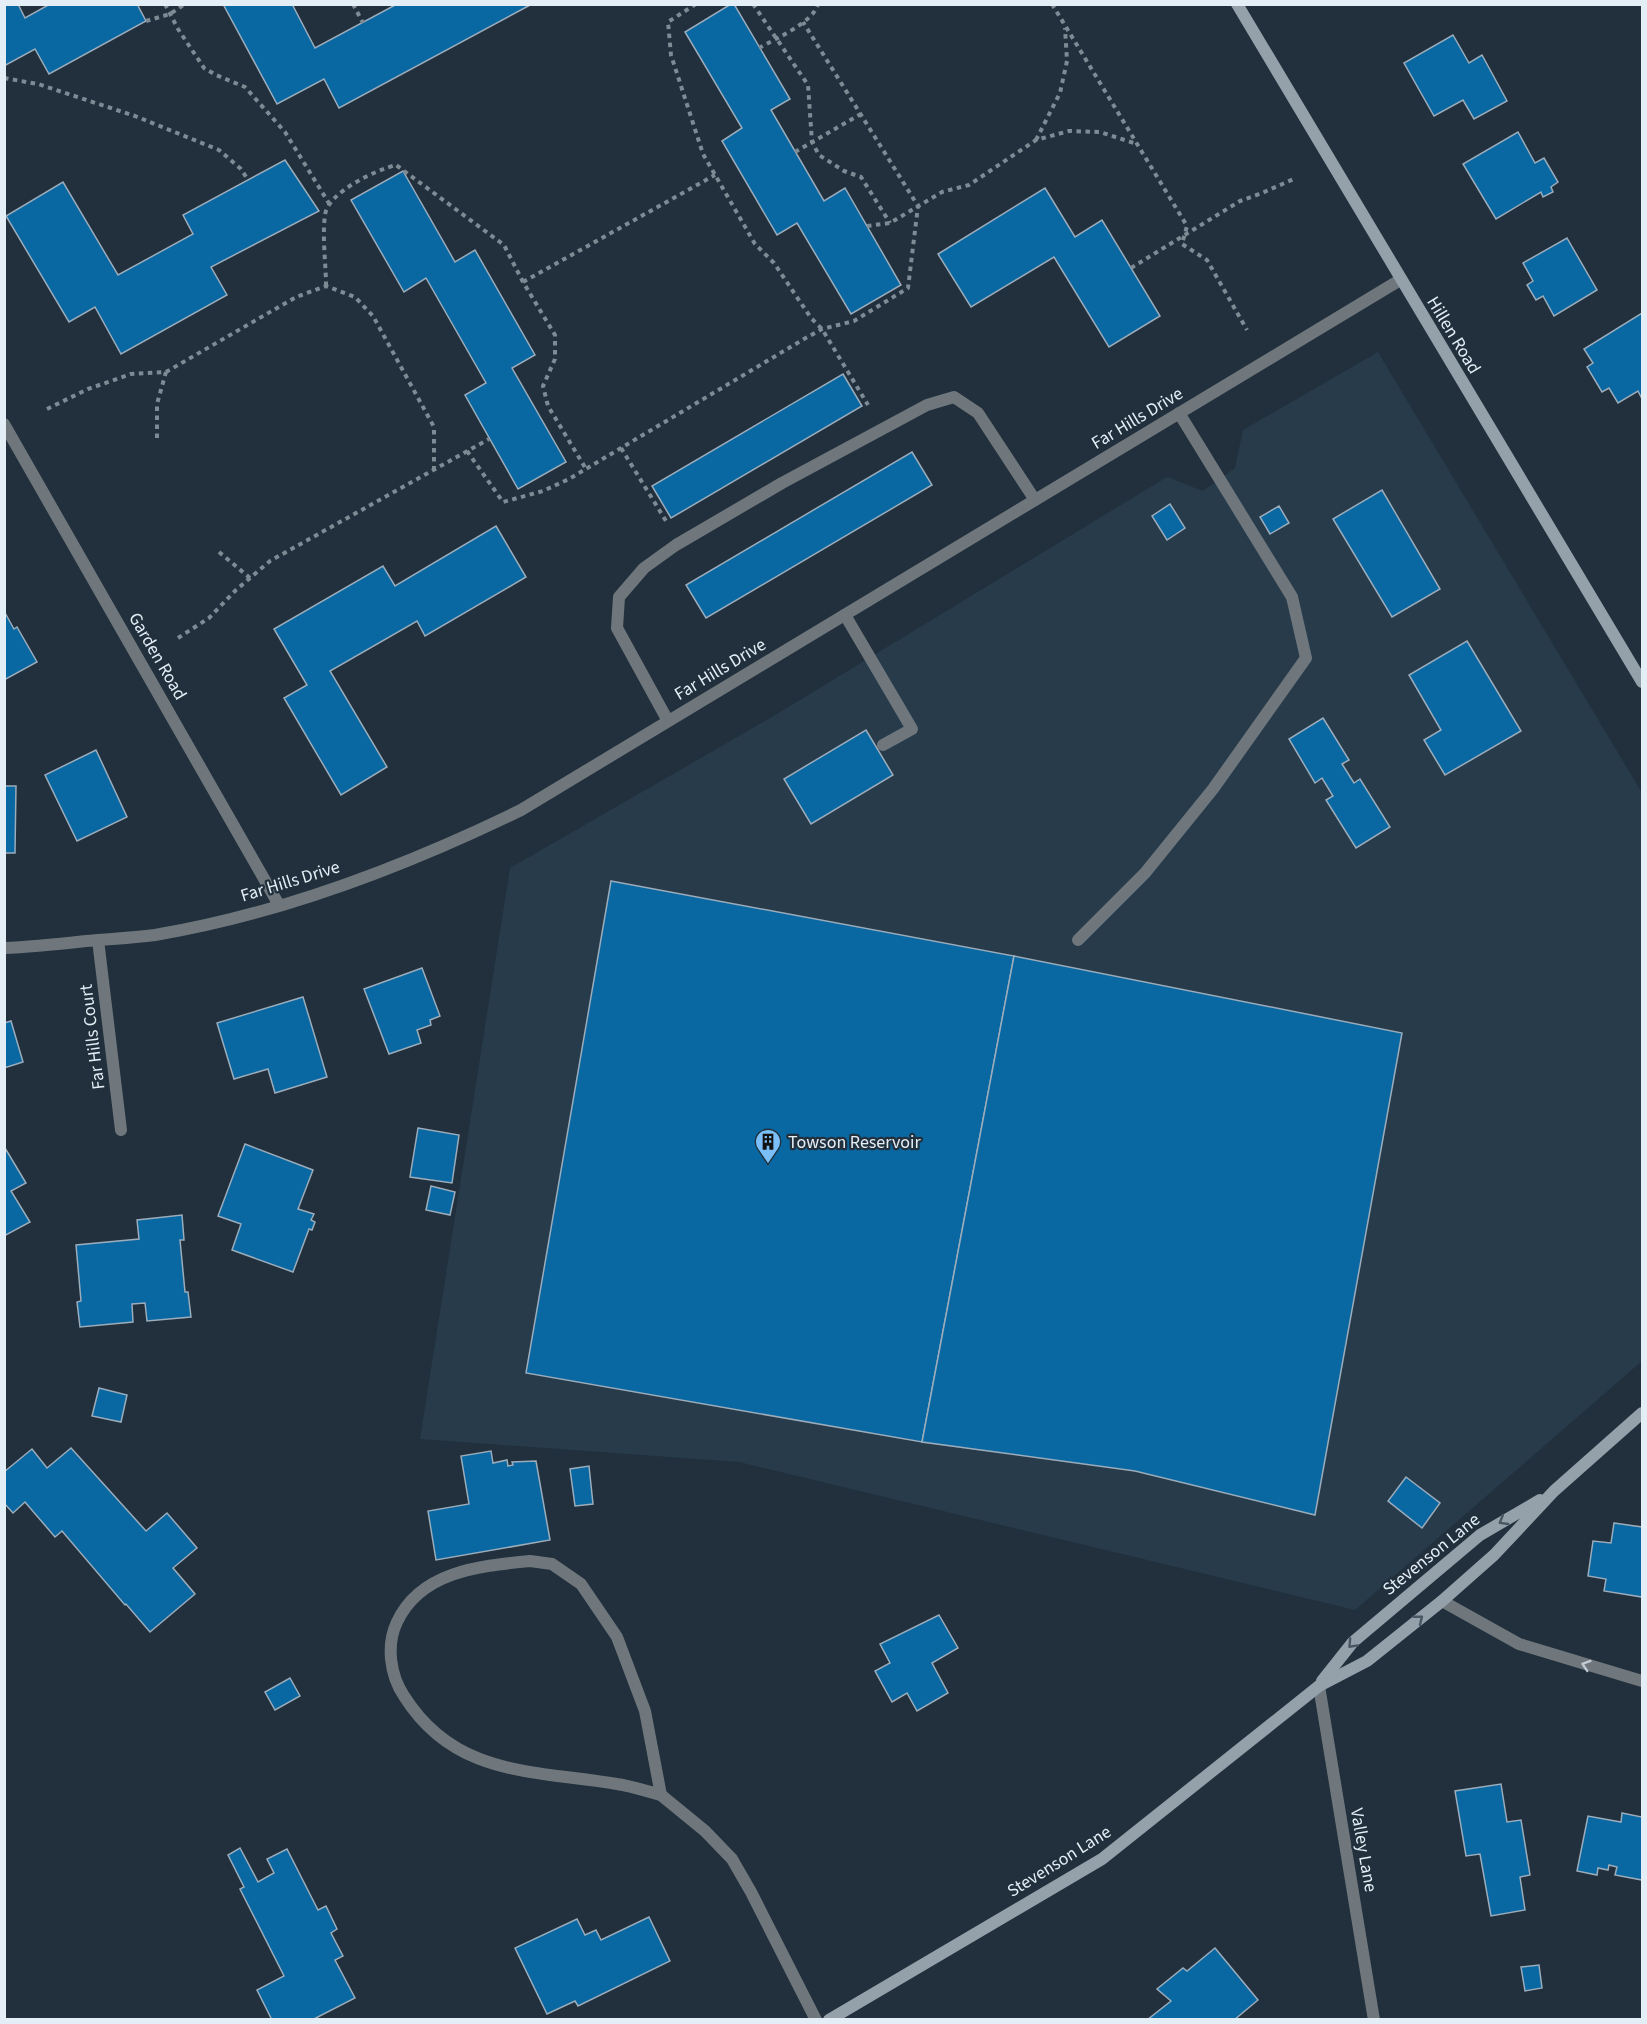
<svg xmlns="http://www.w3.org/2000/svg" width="1647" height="2024" viewBox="0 0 1647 2024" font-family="'Source Sans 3',sans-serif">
<rect width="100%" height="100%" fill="#21303c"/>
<polygon fill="#273b4b" points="1378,352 1642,793 1642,1361 1355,1610 739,1462 420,1439 510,868 772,717 1167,477 1203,491 1235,468 1243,430"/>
<g fill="#0967a2" stroke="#9bacbb" stroke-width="1.5">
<polygon points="4,4 18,4 25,18 50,4 137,4 146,21 49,74 35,49 4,66"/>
<polygon points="223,4 292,4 315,48 397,4 532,4 339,108 324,79 277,104"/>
<polygon points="731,4 734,4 790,99 771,110 824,201 845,188 901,285 851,314 797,223 777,235 722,141 742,128 685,32"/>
<polygon points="1453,35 1469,63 1482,55 1507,101 1474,119 1463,100 1434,116 1404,63"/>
<polygon points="1518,132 1535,163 1544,158 1558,182 1551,187 1553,192 1543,197 1541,192 1496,219 1463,164"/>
<polygon points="285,160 319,211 211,267 227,295 121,354 95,307 69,322 6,216 63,182 118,275 193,234 183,215"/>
<polygon points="403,171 455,262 475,250 535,355 512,368 566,462 518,489 465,395 486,383 426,278 404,292 351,200"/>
<polygon points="1045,188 1075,237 1102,220 1160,316 1109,347 1054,257 971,307 938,254"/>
<polygon points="1567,238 1597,290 1554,316 1543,296 1536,300 1527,285 1533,281 1523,263"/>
<polygon points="1642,313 1642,399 1638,391 1618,403 1609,388 1602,392 1587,367 1593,363 1584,349"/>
<polygon points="843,374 862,406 671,518 652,486"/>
<polygon points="912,452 932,485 706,618 686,585"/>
<polygon points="1382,490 1440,589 1392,617 1333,519"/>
<polygon points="1170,504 1185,528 1167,540 1152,516"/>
<polygon points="1279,506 1289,523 1270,534 1260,517"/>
<polygon points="496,526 526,577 425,636 417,621 330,671 387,767 341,795 284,698 307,685 274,629 383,566 395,586"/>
<polygon points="4,611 14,629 17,627 37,662 4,680"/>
<polygon points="1467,641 1521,731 1445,775 1424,740 1441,730 1409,675"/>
<polygon points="1323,718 1349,760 1342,764 1354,783 1360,779 1390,827 1356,848 1326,800 1333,796 1322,778 1315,783 1289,739"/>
<polygon points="866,730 893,775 811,824 784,779"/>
<polygon points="96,750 127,817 77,841 45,775"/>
<polygon points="4,786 16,786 15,853 4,853"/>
<polygon points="611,881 1014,956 922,1442 526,1373"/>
<polygon points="1014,956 1402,1033 1315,1515 1135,1471 922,1442"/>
<polygon points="422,968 440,1016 430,1020 431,1025 417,1030 421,1043 389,1054 364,989"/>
<polygon points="303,997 327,1077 275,1093 268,1069 234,1079 217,1023"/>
<polygon points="11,1021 23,1062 4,1068 4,1023"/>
<polygon points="418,1128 459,1135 452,1183 410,1177"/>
<polygon points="245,1144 313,1170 298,1209 314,1214 311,1220 315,1222 312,1230 309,1229 293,1272 232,1250 241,1224 218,1216"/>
<polygon points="5,1148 26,1183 11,1191 30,1222 4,1236"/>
<polygon points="431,1186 455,1192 450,1215 426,1210"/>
<polygon points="182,1215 184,1240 180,1240 185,1292 188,1292 191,1317 147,1321 145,1303 132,1304 133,1322 80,1327 77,1302 81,1301 76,1245 139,1239 137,1220"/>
<polygon points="99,1388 127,1395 121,1422 92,1416"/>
<polygon points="71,1448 146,1531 167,1513 197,1548 173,1568 195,1594 150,1632 126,1604 125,1605 62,1531 55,1537 25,1502 13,1513 4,1503 4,1472 32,1449 47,1468"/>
<polygon points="491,1451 493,1463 507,1460 508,1466 513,1465 512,1462 536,1461 550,1540 436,1560 428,1511 469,1504 461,1456"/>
<polygon points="589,1466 593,1504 575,1506 570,1469"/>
<polygon points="1406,1477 1440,1503 1422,1528 1388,1501"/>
<polygon points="1614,1523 1642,1527 1642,1597 1604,1591 1606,1579 1588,1576 1593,1541 1611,1543"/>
<polygon points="939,1615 958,1648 932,1663 948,1693 917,1711 907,1693 892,1702 875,1671 890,1663 880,1644"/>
<polygon points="290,1678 300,1696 275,1710 265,1692"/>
<polygon points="1501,1784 1507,1822 1521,1820 1530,1875 1520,1877 1525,1910 1491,1916 1480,1854 1466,1856 1455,1791"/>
<polygon points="1622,1813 1642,1817 1642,1880 1615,1875 1617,1867 1609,1865 1608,1870 1598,1868 1597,1875 1577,1871 1588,1816 1621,1822"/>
<polygon points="240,1848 258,1882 274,1873 267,1859 287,1849 318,1910 326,1906 337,1929 331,1933 343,1956 335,1960 355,1998 312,2020 272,2020 257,1990 284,1976 240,1889 244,1887 228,1855"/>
<polygon points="649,1917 670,1961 578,2006 575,2001 547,2014 515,1948 577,1919 585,1935 596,1930 601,1940"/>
<polygon points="1215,1948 1258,2000 1234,2020 1147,2020 1171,2001 1157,1989 1183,1968 1187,1971"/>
<polygon points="1539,1965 1542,1988 1525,1991 1521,1967"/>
</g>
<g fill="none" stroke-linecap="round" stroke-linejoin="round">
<g stroke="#7e8a94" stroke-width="4" stroke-dasharray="4.5 4.5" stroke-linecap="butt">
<polyline points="165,4 178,29 204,68 216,75 245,87 285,132 330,205"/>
<polyline points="353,4 363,23"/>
<polyline points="696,4 668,22 671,55 703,154 755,244 774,263 811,318 822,329 868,405"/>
<polyline points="753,4 808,85 812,142 819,155 844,171 861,177 890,223"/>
<polyline points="1052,4 1187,226 1182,244 1207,260 1247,330"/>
<polyline points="146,21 170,14 185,4"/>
<path d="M759 48C775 39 814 22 818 4"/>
<polyline points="4,78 38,84 135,116 219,150 241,169 248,180"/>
<polyline points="1036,140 1060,93 1067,61 1065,28"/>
<polyline points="795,152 861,114"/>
<polyline points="867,226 890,223 942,192 969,185 1036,140 1069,131 1100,132 1137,144"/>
<polyline points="1131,268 1240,201 1262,193 1296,178"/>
<polyline points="523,282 715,175"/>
<path d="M326 286C326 263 322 238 325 215 328 192 376 170 396 165L504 245 523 282 555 335V359L543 386 548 406 586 469"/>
<polyline points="47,409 88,389 131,374 166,372 296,297 326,286 355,297 373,316 434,427 434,469"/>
<polyline points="157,438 157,404 166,372"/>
<polyline points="621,448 666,521"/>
<polyline points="467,451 503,502 543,491 569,479 804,339 822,329 854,321 908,288 918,206 803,22"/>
<polyline points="219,552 250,578"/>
<polyline points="178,638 209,618 236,590 270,561 489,439"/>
</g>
<g stroke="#6f777d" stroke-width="12">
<polyline points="845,615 912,729 883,745"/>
<polyline points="668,721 617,628 619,597 644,568 676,545 782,483 927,405 954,397 978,413 1035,500"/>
<polyline points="1078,940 1145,873 1213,789 1306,658 1292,597 1179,413"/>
<path d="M530 1561 552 1564 581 1584 617 1637 645 1711 661 1795C646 1791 631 1786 617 1784 533 1770 455 1777 404 1696 390 1675 386 1645 397 1622 421 1571 480 1566 530 1561Z"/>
<polyline points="661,1795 705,1831 732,1859 751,1892 816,2020"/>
</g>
<g stroke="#6f777d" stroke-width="12">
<polyline points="4,424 279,905"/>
<polyline points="98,940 121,1130"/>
<path d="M4 948C32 947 59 944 86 941 109 939 132 938 155 935 281 914 406 866 521 810L1400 280"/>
<polyline points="1442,1601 1519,1644 1642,1681"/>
<polyline points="1319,1686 1374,2020"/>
</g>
<g stroke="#94a0aa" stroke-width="12">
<polyline points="1237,4 1642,682"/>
<polyline points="1322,1681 1353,1642 1480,1535 1540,1500"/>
<polyline points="829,2020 1102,1859 1319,1686 1367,1661 1442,1601 1494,1555 1554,1491 1642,1413"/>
</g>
</g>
<defs><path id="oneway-chevron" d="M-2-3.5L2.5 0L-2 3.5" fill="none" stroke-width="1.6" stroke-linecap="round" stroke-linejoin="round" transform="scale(1.5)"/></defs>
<g stroke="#495762">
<use href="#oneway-chevron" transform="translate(1503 1521) rotate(149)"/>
<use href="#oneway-chevron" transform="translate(1419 1619) rotate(-39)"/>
<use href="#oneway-chevron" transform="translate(1352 1644) rotate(133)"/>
</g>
<use stroke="#c1cad2" href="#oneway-chevron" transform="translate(1586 1665) rotate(-162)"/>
<defs>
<symbol id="building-pin" viewBox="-11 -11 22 30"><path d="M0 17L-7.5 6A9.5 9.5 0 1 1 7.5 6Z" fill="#7abff8" stroke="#21303c"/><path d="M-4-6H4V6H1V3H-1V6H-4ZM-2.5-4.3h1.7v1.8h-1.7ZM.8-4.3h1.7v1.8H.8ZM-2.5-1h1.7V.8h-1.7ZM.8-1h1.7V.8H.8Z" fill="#111"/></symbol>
</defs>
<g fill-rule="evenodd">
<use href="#building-pin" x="753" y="1127" width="30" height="40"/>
</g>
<g text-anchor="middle" stroke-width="4.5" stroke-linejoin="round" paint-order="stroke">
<g font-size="18" fill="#e4eef6" stroke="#21303c">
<text transform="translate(1454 335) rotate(59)" y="6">Hillen Road</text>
<text transform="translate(1137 418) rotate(-31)" y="6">Far Hills Drive</text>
<text transform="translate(158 656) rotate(60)" y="6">Garden Road</text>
<text transform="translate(720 669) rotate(-31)" y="6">Far Hills Drive</text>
<text transform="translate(290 881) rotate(-17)" y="6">Far Hills Drive</text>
<text transform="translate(92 1037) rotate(-97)" y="6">Far Hills Court</text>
<text transform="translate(1431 1554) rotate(-39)" y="6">Stevenson Lane</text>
<text transform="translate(1364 1850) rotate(80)" y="6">Valley Lane</text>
<text transform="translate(1059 1861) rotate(-32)" y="6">Stevenson Lane</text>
</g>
<g font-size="18" fill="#e4eef6" stroke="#21303c" text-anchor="start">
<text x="788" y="1148">Towson Reservoir</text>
</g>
</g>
<rect width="1647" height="2024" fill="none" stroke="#e4eef6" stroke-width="12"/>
</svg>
